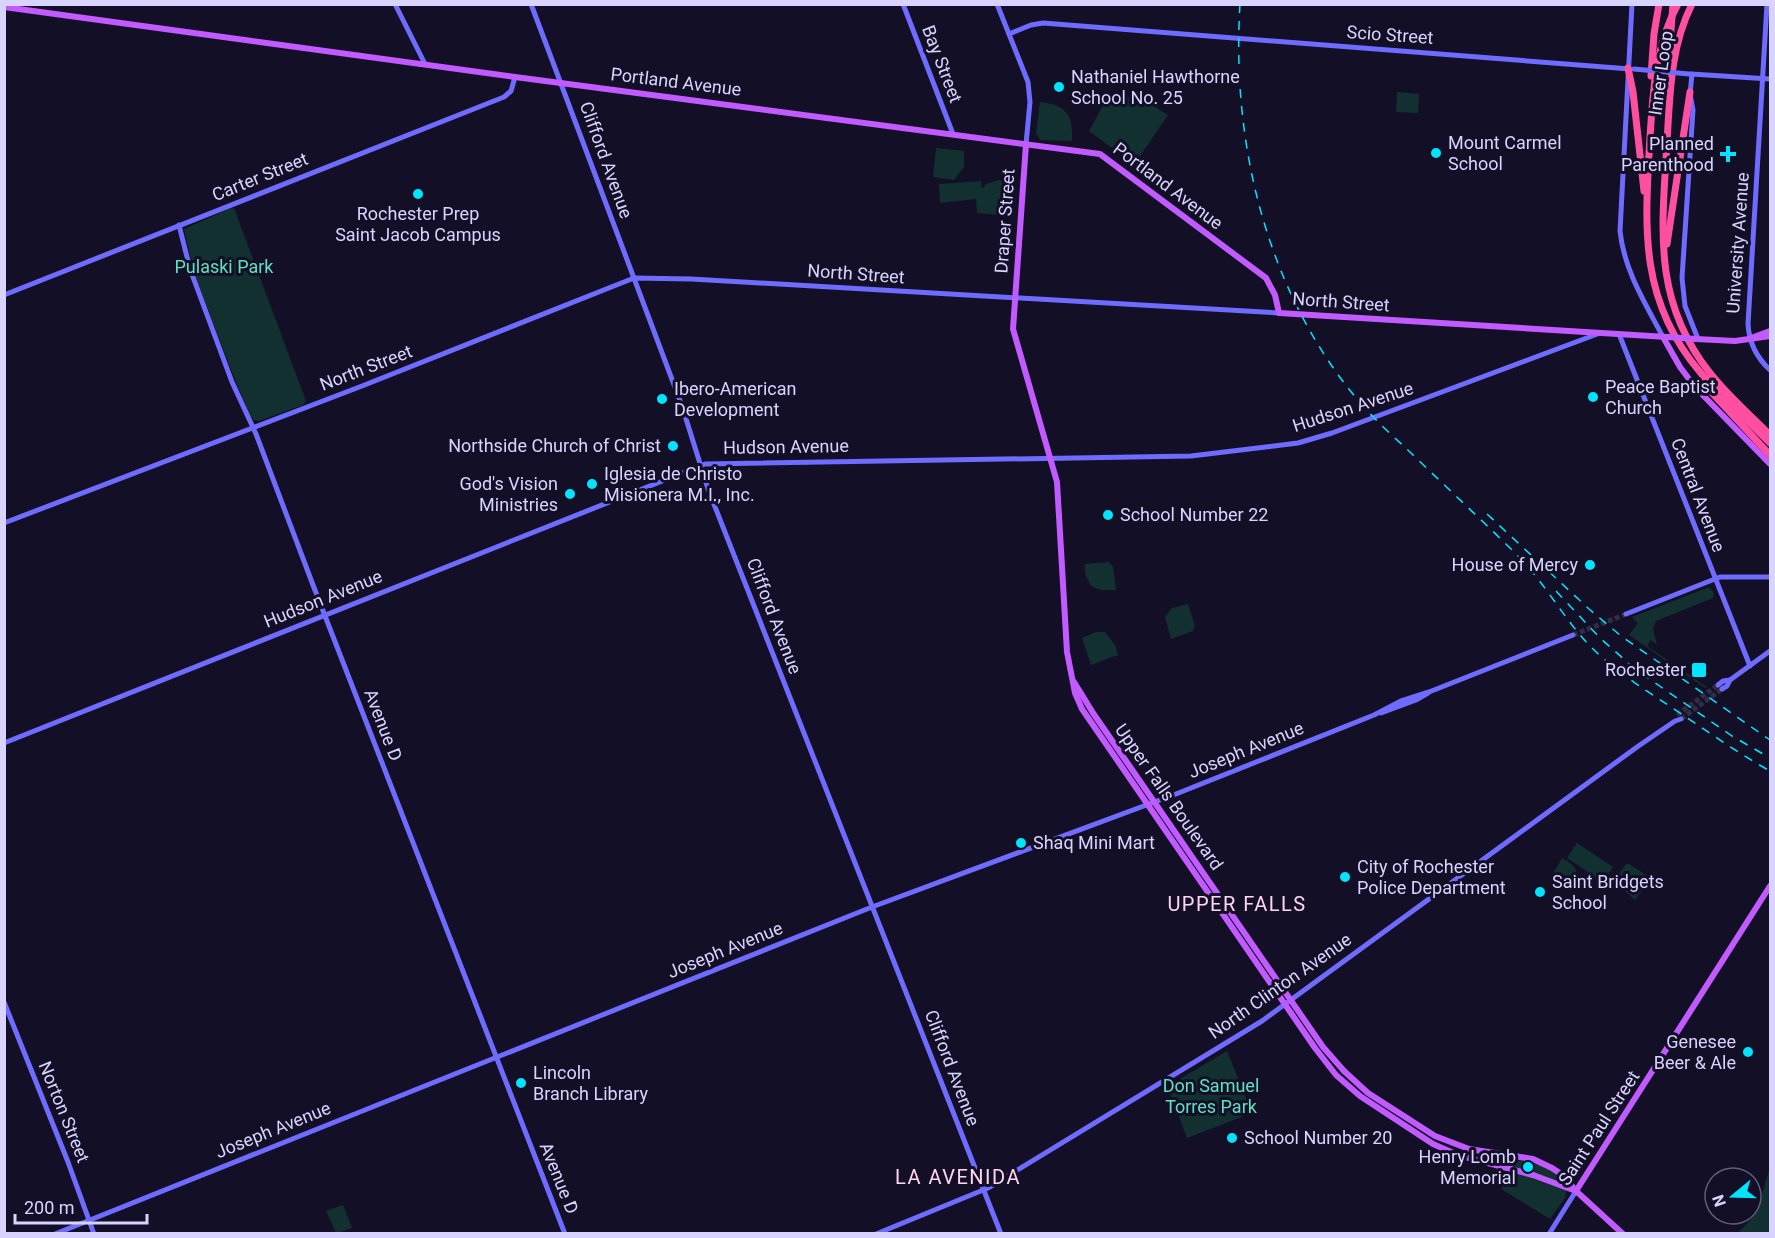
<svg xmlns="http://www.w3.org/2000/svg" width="1775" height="1238" viewBox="0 0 1775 1238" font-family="Roboto,sans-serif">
<rect width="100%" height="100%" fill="#130f26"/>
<g fill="#12302f">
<polygon points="1397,92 1419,94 1418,113 1396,112"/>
<polygon points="1124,96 1149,103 1168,115 1138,159 1128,160 1089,131 1106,100"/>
<path d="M1040 102C1067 105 1073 115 1072 141L1040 140 1036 133Z"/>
<polygon points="936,148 964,151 964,167 954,180 933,177"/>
<polygon points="999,180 1012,181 1010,216 977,213 976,199 940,203 939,184 981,181 982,189 986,184"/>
<polygon points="234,208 306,401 303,405 259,421 254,420 250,415 235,380 194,273 184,229 229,209"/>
<polygon points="1109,562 1113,567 1116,590 1101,590 1091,586 1085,574 1085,564"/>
<polygon points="1709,587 1714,593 1713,598 1656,621 1653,629 1657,645 1651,640 1647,646 1707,687 1705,688 1629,635 1638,623 1632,617"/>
<polygon points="1188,604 1195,626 1193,631 1171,639 1165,617 1172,608"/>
<polygon points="1096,632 1105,632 1115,645 1118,655 1091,665 1082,638"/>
<polygon points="1577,843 1613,867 1603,882 1567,858"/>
<path d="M1562 858C1579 867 1581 875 1570 891L1550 879Z"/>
<polygon points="1627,863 1651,878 1635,900 1620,887 1619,873"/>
<polygon points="1227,1051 1252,1113 1187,1138 1168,1088 1168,1086"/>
<polygon points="1520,1160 1546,1166 1568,1184 1565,1198 1550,1219 1501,1189 1518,1161"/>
<path d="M1770 1166V1233H1737C1758 1218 1763 1190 1770 1166Z"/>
<polygon points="343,1205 352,1228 336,1233 326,1211"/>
</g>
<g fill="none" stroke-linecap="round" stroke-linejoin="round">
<g stroke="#312d47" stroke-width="5" stroke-dasharray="5 2.5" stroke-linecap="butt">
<polyline points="1573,635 1626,614"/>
<polyline points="1677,715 1718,685"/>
<polyline points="1681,719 1722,689"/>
</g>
<g stroke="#6f6bff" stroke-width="5">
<polyline points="395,4 425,64"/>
<polyline points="531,4 682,406 708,489 1001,1234"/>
<polyline points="903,4 953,134"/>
<polyline points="997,4 1028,82 1030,102 1026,144"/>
<path d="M1632 4 1620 231C1624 270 1645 303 1663 337"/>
<path d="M1767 4 1748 324C1749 343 1757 358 1770 370"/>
<polyline points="1009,34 1031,25 1043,23 1630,69"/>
<polyline points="1691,74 1770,79"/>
<polyline points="1692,74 1690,94 1693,110 1682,278 1685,306 1698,339"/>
<polyline points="179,225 190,269 232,382 256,434 313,585 565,1234"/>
<polyline points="4,295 504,97 511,91 515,77"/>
<polyline points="1619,334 1750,666"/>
<polyline points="4,523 362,386 634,278 691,279 1279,313"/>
<polyline points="1626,614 1720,577 1770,577"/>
<polyline points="1718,685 1723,681 1730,680 1770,651"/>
<polyline points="1722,689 1727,686 1730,680"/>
<polyline points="1381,713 1416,700 1428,693"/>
<polyline points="4,743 705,464 1191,456 1298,443 1332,433 1600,333"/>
<polyline points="4,1002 68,1162 94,1234"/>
<polyline points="55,1234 872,907 1176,794 1374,715 1401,701 1429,692 1573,635"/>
<polyline points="876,1234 988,1188 1262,1021 1637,747 1675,721 1681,719"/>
<polyline points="1549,1234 1576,1191"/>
</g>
<g stroke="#c25bff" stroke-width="6">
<polyline points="4,7 515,77 1100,154 1266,278 1275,295 1279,313 1667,337"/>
<polyline points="1026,144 1013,329 1057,482 1067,652 1075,693 1082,709 1315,1048 1336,1075 1360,1096 1433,1144 1458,1155 1533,1175 1576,1191"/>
<polyline points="1663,337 1680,367 1695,387 1770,464"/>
<polyline points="1751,338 1770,331"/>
<polyline points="1696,339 1735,341 1770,336"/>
<polyline points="1074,682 1093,713 1323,1047 1344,1071 1368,1093 1435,1136 1469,1149 1533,1159 1552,1168 1564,1176 1576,1191 1623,1234"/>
<polyline points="1576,1191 1770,886"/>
</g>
<g stroke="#ff4fa3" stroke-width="7">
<path d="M1678 4C1655 45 1653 92 1650 137 1645 226 1638 299 1700 372 1721 398 1747 419 1770 443"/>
<path d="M1692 4C1670 48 1670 95 1667 142 1662 229 1652 300 1710 373 1728 396 1750 415 1770 435"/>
<polyline points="1628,68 1633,92 1644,191"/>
<polyline points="1668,71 1670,43"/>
<polyline points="1651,76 1654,34 1659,4"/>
<polyline points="1667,244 1690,92"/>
<polyline points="1702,382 1770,455"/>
</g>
<g stroke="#00e5ff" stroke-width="1.5" stroke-dasharray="9 8" stroke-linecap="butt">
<path d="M1240 4C1231 146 1268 296 1362 405 1377 422 1395 438 1411 453 1447 488 1483 521 1518 556 1546 584 1564 620 1592 648 1615 671 1644 689 1671 707 1704 729 1736 752 1770 771"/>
<polyline points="1487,514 1589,609 1621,636 1770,740"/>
<polyline points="1556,591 1600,638 1635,669 1732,736 1770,758"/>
</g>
<polyline stroke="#6f6bff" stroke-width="5" points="1634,69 1689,74"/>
<polyline stroke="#c25bff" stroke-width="6" points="1667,337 1696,339"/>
<polyline stroke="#ff4fa3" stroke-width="7" points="1670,43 1673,4"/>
</g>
<g fill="#00e5ff" stroke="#130f26" stroke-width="2">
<circle cx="1059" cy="87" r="6"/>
<circle cx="1436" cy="153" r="6"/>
<path d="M1725 145h6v6h6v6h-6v6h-6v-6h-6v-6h6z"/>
<circle cx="418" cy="194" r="6"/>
<circle cx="1593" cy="397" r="6"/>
<circle cx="662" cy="399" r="6"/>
<circle cx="673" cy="446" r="6"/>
<circle cx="592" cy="484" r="6"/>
<circle cx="570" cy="494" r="6"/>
<circle cx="1108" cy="515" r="6"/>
<circle cx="1590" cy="565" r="6"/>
<rect x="1691" y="662" width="16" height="16" rx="3"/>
<circle cx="1021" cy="843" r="6"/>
<circle cx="1345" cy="877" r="6"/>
<circle cx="1540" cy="892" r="6"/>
<circle cx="1748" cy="1052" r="6"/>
<circle cx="521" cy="1083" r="6"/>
<circle cx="1232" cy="1138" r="6"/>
<circle cx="1528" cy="1167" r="6"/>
</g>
<g text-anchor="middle" stroke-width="6" stroke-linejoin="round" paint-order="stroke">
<g font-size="18" fill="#d9d4ff" stroke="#130f26">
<text transform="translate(1390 35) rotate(4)" y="6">Scio Street</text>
<text transform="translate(942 64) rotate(69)" y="6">Bay Street</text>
<text transform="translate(1661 73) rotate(-82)" y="6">Inner Loop</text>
<text transform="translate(676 82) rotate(7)" y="6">Portland Avenue</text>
<text transform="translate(606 160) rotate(70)" y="6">Clifford Avenue</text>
<text transform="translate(260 177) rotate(-22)" y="6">Carter Street</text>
<text transform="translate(1168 186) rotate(37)" y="6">Portland Avenue</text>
<text transform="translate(1005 221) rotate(-86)" y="6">Draper Street</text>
<text transform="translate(1738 243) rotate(-86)" y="6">University Avenue</text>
<text transform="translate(856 274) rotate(4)" y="6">North Street</text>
<text transform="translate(1341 302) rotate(4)" y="6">North Street</text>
<text transform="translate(366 368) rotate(-21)" y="6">North Street</text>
<text transform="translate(1353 407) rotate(-18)" y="6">Hudson Avenue</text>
<text transform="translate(786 447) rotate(-1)" y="6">Hudson Avenue</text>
<text transform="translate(1698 495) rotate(69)" y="6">Central Avenue</text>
<text transform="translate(323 599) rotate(-22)" y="6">Hudson Avenue</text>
<text transform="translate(774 616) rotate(69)" y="6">Clifford Avenue</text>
<text transform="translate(383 725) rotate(69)" y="6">Avenue D</text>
<text transform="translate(1246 750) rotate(-22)" y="6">Joseph Avenue</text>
<text transform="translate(1169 797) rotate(55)" y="6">Upper Falls Boulevard</text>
<text transform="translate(725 950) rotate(-22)" y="6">Joseph Avenue</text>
<text transform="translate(1280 986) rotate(-35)" y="6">North Clinton Avenue</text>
<text transform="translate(952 1068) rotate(69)" y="6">Clifford Avenue</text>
<text transform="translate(64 1112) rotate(68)" y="6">Norton Street</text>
<text transform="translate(1599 1128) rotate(-57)" y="6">Saint Paul Street</text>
<text transform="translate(273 1130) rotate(-22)" y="6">Joseph Avenue</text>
<text transform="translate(559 1178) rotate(68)" y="6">Avenue D</text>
</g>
<g font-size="18" fill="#d9d4ff" stroke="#130f26" text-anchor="start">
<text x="1071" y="83">Nathaniel Hawthorne<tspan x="1071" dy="21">School No. 25</tspan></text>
<text x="1448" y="149">Mount Carmel<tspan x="1448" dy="21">School</tspan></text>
<text x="1714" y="150" text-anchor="end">Planned<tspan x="1714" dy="21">Parenthood</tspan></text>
<text x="418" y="220" text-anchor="middle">Rochester Prep<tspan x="418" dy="21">Saint Jacob Campus</tspan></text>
<text x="1605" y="393">Peace Baptist<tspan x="1605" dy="21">Church</tspan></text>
<text x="674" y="395">Ibero-American<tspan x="674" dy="21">Development</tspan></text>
<text x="661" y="452" text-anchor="end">Northside Church of Christ</text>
<text x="604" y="480">Iglesia de Christo<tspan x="604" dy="21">Misionera M.I., Inc.</tspan></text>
<text x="558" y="490" text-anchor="end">God's Vision<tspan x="558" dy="21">Ministries</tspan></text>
<text x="1120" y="521">School Number 22</text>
<text x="1578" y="571" text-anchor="end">House of Mercy</text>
<text x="1686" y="676" text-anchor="end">Rochester</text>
<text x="1033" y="849">Shaq Mini Mart</text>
<text x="1357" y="873">City of Rochester<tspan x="1357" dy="21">Police Department</tspan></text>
<text x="1552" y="888">Saint Bridgets<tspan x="1552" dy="21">School</tspan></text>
<text x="1736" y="1048" text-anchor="end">Genesee<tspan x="1736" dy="21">Beer &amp; Ale</tspan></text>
<text x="533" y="1079">Lincoln<tspan x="533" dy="21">Branch Library</tspan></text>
<text x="1244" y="1144">School Number 20</text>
<text x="1516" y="1163" text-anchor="end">Henry Lomb<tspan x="1516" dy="21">Memorial</tspan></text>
</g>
<g font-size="18" fill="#5fe0c0" stroke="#130f26">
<text x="224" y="273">Pulaski Park</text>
<text x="1211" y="1092">Don Samuel<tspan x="1211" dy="21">Torres Park</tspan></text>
</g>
<g font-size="20" letter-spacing="1.5" fill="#ffd6f0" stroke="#130f26">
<text x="1237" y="911">UPPER FALLS</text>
<text x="958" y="1184">LA AVENIDA</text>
</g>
</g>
<rect width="1775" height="1238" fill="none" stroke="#d9d4ff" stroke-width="12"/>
<g transform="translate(1733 1196) rotate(251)"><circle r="28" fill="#130f26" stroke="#625e7d" stroke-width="1.5"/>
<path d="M0-4.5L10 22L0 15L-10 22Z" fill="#00e5ff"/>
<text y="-9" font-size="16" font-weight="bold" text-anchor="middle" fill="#d9d4ff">N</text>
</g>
<path d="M15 1214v9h132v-9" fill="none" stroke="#d9d4ff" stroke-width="3"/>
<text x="24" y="1214" font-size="18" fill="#d9d4ff" stroke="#130f26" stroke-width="4.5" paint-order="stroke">200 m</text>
</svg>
